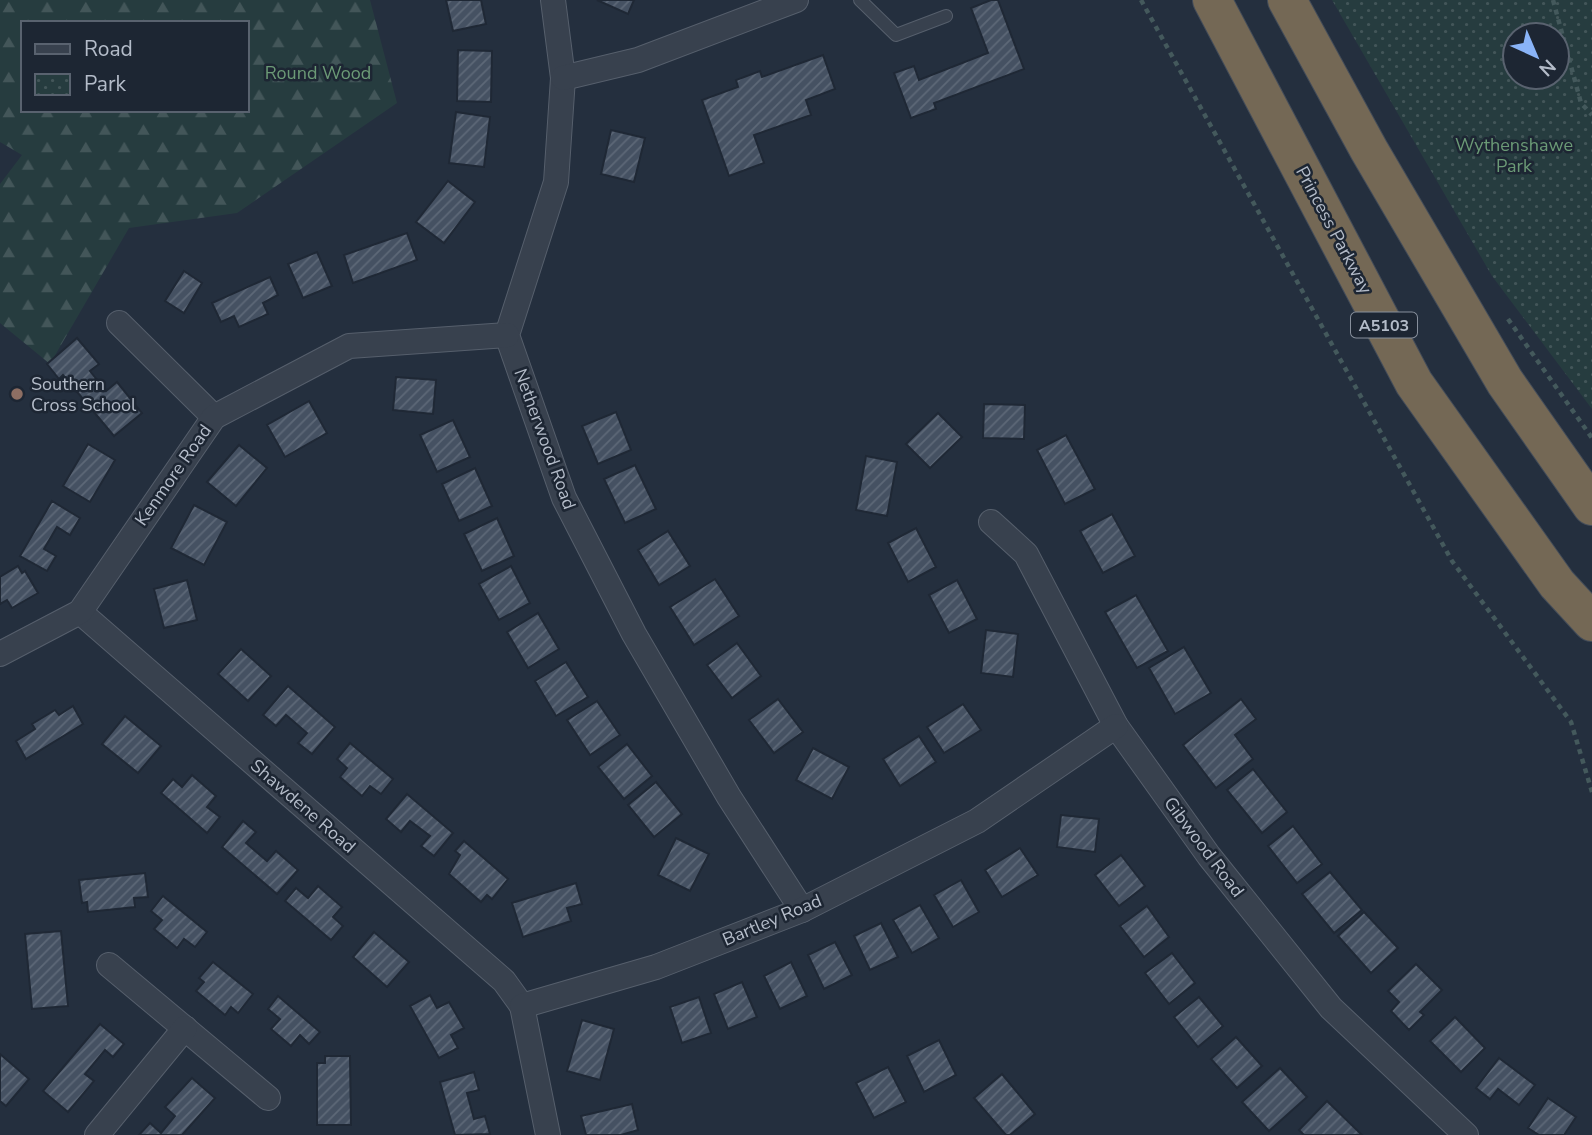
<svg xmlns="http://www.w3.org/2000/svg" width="1592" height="1135" viewBox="0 0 1592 1135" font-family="'Nunito Sans',sans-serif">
<defs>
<pattern id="forest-firs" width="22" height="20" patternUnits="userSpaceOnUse" patternTransform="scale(1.75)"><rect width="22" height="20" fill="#263c3f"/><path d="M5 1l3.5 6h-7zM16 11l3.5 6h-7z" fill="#435659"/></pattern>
<pattern id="park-dots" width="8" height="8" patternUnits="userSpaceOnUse" patternTransform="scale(1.75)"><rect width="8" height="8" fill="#263c3f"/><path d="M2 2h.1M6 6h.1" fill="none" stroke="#435659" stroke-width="1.8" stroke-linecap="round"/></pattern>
<pattern id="building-hatch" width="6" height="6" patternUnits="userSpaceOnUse" patternTransform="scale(1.75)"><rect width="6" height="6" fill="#455162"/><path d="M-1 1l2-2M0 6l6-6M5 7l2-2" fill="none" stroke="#5d6877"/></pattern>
</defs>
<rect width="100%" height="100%" fill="#242f3e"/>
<path fill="url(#forest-firs)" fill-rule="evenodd" d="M0 0H370L397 103 237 213 129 228 50 364 0 323V184L22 155 0 142ZM23 23H247V110H23Z"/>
<path fill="url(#park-dots)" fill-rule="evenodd" d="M1332 0H1592V409L1492 276ZM1515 35H1557V77H1515Z"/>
<g fill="url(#building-hatch)" stroke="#1f2835" stroke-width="2">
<polygon points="446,0 481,0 486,24 453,31"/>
<polygon points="597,0 634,0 628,14"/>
<polygon points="991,0 998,0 1024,69 934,103 936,109 911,118 894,73 914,66 919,80 988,53 971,8"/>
<polygon points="458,50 492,51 491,102 457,101"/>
<polygon points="823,55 835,89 806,100 811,115 754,135 764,163 729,176 702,100 738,87 736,80 760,71 762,77"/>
<polygon points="456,112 490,117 484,167 449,163"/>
<polygon points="611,130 645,138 634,182 601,174"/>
<polygon points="448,181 475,202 444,243 416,222"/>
<polygon points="407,233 417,260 353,283 344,255"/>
<polygon points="317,252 332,286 303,298 288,264"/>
<polygon points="184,271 202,283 184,313 165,301"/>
<polygon points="270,277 278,295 263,303 268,314 239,327 234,316 221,322 212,303"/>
<polygon points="77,338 99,364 90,371 106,391 117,382 142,413 114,436 63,375 59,379 47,364"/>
<polygon points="396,377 436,380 433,414 393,410"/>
<polygon points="309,401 327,433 285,457 267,425"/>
<polygon points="984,404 1025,405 1024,439 983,438"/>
<polygon points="616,412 631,450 598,464 582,426"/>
<polygon points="938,413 962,437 930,468 906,444"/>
<polygon points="453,420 470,457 437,472 420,435"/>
<polygon points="1066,435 1095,489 1065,504 1037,450"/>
<polygon points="88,444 115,460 90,502 63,486"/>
<polygon points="239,445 267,468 236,506 207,482"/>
<polygon points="866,456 897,462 887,516 856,510"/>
<polygon points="635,465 656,509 625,523 604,479"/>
<polygon points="475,468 492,506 459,521 442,484"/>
<polygon points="52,501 80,518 70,535 57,527 44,549 56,556 47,571 20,556"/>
<polygon points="194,505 227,522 204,565 171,548"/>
<polygon points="1112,514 1135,556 1103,573 1080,531"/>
<polygon points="497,518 514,556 482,571 464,534"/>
<polygon points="916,528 936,567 908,582 888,543"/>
<polygon points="668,531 690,566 659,585 638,550"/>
<polygon points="18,566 22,573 25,571 38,593 12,608 7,600 0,604 0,577"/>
<polygon points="511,566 530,603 499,620 479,584"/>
<polygon points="715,579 739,616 694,645 670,607"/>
<polygon points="187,580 197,620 164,628 154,589"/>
<polygon points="957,580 977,619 949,633 929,595"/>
<polygon points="1136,595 1168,651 1137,668 1105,612"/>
<polygon points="538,613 559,649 528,668 507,632"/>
<polygon points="986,630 1018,634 1013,677 981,673"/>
<polygon points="737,643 761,676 732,698 707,665"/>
<polygon points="1184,647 1211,693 1175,714 1149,668"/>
<polygon points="241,649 271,676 248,701 218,674"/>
<polygon points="566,662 588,697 556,716 535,681"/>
<polygon points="288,686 335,727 312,754 298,743 307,733 286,715 276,726 263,715"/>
<polygon points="778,699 803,732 774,753 749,720"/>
<polygon points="1241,699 1256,719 1235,735 1253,759 1216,788 1183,745"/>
<polygon points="597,701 620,735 590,755 567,720"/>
<polygon points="963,704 981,730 944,753 927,727"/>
<polygon points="73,706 83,724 26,759 16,741 35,729 32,724 55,710 59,715"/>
<polygon points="125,716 161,746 138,773 102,744"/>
<polygon points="919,736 936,762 900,786 883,759"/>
<polygon points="350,743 393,779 381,794 370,786 362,796 340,777 347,768 337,759"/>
<polygon points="627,744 652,776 624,799 598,767"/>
<polygon points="813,748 849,767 832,799 796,780"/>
<polygon points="1253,769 1287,812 1262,833 1227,790"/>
<polygon points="192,775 216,796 207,807 220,817 207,833 161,793 173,779 182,787"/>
<polygon points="656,782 682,814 654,837 628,805"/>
<polygon points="407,794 453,833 434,856 421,846 430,836 410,821 401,832 386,819"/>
<polygon points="1061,815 1099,819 1095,852 1057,847"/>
<polygon points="243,821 256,832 246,843 267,861 276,851 298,870 277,894 222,847"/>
<polygon points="1293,826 1322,864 1297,883 1268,846"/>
<polygon points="676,838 709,854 690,891 658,875"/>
<polygon points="464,841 508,879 492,899 487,895 481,902 449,874 460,855 455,851"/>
<polygon points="1020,848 1038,875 1002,897 985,870"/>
<polygon points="1121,855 1145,886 1119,906 1095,875"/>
<polygon points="1330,872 1362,910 1334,933 1302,894"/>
<polygon points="145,873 148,897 134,898 135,907 88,912 87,902 82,903 79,880"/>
<polygon points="961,880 979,912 953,927 934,895"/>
<polygon points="576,883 582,904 567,908 571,921 523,937 512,903"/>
<polygon points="318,886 342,907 333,917 343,926 331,940 285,901 296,888 308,898"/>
<polygon points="163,896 207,932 195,947 184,939 177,948 154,929 162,920 151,911"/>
<polygon points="920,905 939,938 912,953 893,920"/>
<polygon points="1147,906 1169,937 1144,957 1120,926"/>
<polygon points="1364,912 1398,948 1371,973 1338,936"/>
<polygon points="881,923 898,957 870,970 854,936"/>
<polygon points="61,931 68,1006 32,1009 25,934"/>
<polygon points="374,932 409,962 387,987 353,957"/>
<polygon points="835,942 852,975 824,989 808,955"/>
<polygon points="1172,953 1195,983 1169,1004 1145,973"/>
<polygon points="213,962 253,994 238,1013 231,1007 225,1015 196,991 204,982 199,978"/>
<polygon points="791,962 807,996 780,1009 764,976"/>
<polygon points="1416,964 1442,990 1420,1012 1424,1015 1409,1030 1391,1011 1399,1002 1388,991"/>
<polygon points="742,982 757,1017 728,1029 714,994"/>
<polygon points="430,995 437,1008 449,1002 464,1028 451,1035 458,1048 439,1058 410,1006"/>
<polygon points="278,996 320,1032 309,1044 300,1035 291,1046 271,1029 280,1019 268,1009"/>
<polygon points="699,997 711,1033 682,1043 670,1007"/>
<polygon points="1199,997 1223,1026 1198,1047 1174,1017"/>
<polygon points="1455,1017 1485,1048 1461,1072 1430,1041"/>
<polygon points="582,1020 614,1029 600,1080 567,1071"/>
<polygon points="100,1024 124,1044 113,1057 105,1050 85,1074 94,1081 68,1112 43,1091"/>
<polygon points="1236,1037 1262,1066 1237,1088 1211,1059"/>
<polygon points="939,1040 956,1075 924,1092 907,1056"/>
<polygon points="0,1054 29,1079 6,1106 0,1101"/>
<polygon points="325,1056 350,1056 351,1125 317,1125 317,1063 325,1063"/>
<polygon points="1499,1058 1535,1085 1519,1105 1498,1089 1490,1099 1476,1088"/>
<polygon points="888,1067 906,1102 874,1118 856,1083"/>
<polygon points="1280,1068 1307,1097 1269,1131 1242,1102"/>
<polygon points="474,1072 479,1090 467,1093 474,1119 485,1116 490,1134 455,1135 440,1082"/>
<polygon points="1002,1074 1035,1114 1010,1135 1006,1135 974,1098"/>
<polygon points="192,1078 215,1098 182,1135 139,1135 150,1123 161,1133 175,1116 165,1107"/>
<polygon points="1548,1098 1576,1117 1564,1135 1539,1135 1528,1128"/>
<polygon points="1327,1101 1362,1135 1304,1135 1299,1130"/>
<polygon points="632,1104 638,1130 621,1135 586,1135 581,1116"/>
</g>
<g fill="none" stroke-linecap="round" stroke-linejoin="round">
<defs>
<polyline id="lane" points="860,0 896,35 946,16"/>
<g id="street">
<polyline points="553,0 563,78 556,182 507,335 564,498 634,634 729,797 802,910"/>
<polyline points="563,78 638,60 796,0"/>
<polyline points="119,323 214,417"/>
<polyline points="991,522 1026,554 1116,726 1209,856 1331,1008 1466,1135"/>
<polyline points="80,612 504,981 522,1006"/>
<polyline points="0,654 80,612 214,417 349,346 507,335"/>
<polyline points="109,965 268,1098"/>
<polyline points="97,1135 185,1028"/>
<polyline points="548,1135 522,1006 656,967 802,910 977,821 1116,726"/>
</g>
<g id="highway">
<polyline points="1212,0 1414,383 1557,584 1592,622"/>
<polyline points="1287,0 1369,150 1505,382 1592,506"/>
</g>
</defs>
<use href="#lane" stroke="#565f6c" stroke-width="14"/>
<use href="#street" stroke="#565f6c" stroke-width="26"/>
<use href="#highway" stroke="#434c59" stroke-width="40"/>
<g stroke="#44595c" stroke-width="4.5" stroke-dasharray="5 5" stroke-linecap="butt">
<polyline points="1141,0 1452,561 1571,722 1592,792"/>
<polyline points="1553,0 1581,103 1592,115"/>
<polyline points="1508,319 1592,438"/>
</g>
<use href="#lane" stroke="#38414e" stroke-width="12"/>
<use href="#street" stroke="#38414e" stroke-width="24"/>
<use href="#highway" stroke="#746855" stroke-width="38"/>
</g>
<circle fill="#8d6e63" stroke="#1d2633" stroke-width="2.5" cx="17" cy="394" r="7"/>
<g text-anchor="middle" stroke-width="5" stroke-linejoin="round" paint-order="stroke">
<rect fill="#1d2633" stroke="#878f9c" stroke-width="2" x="1351" y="312.5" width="66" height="25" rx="5"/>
<g font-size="16" font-weight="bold" fill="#b4bcc9">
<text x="1384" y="331">A5103</text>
</g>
<g font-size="18" fill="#6b9a76" stroke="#1d2633">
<text x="318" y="79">Round Wood</text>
<text x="1514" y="151">Wythenshawe<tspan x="1514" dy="21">Park</tspan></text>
</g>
<g font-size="18" fill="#b4bcc9" stroke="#1d2633">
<text transform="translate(1334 230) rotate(62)" y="6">Princess Parkway</text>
<text transform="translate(545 439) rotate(70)" y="6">Netherwood Road</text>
<text transform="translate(173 475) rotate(-55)" y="6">Kenmore Road</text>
<text transform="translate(303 806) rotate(41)" y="6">Shawdene Road</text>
<text transform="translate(1204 847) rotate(53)" y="6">Gibwood Road</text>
<text transform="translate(772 920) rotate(-23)" y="6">Bartley Road</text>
</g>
<g font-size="18" fill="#b4bcc9" stroke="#1d2633" text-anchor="start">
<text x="31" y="390">Southern<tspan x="31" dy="21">Cross School</tspan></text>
</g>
</g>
<rect x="21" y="21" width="228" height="91" fill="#1d2633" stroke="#59626f" stroke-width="2"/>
<rect x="35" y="44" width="35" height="10" fill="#38414e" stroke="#59626f" stroke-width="2"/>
<text x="84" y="56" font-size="21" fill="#b4bcc9">Road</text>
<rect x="35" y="74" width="35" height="21" fill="url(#park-dots)" stroke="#59626f" stroke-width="2"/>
<text x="84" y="91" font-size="21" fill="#b4bcc9">Park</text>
<g transform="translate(1536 56) rotate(136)"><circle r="33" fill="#1d2633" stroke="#59626f" stroke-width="2"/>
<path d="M0-5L12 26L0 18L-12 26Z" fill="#8ab4f8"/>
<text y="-10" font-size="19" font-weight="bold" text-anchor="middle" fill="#b4bcc9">N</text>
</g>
</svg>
